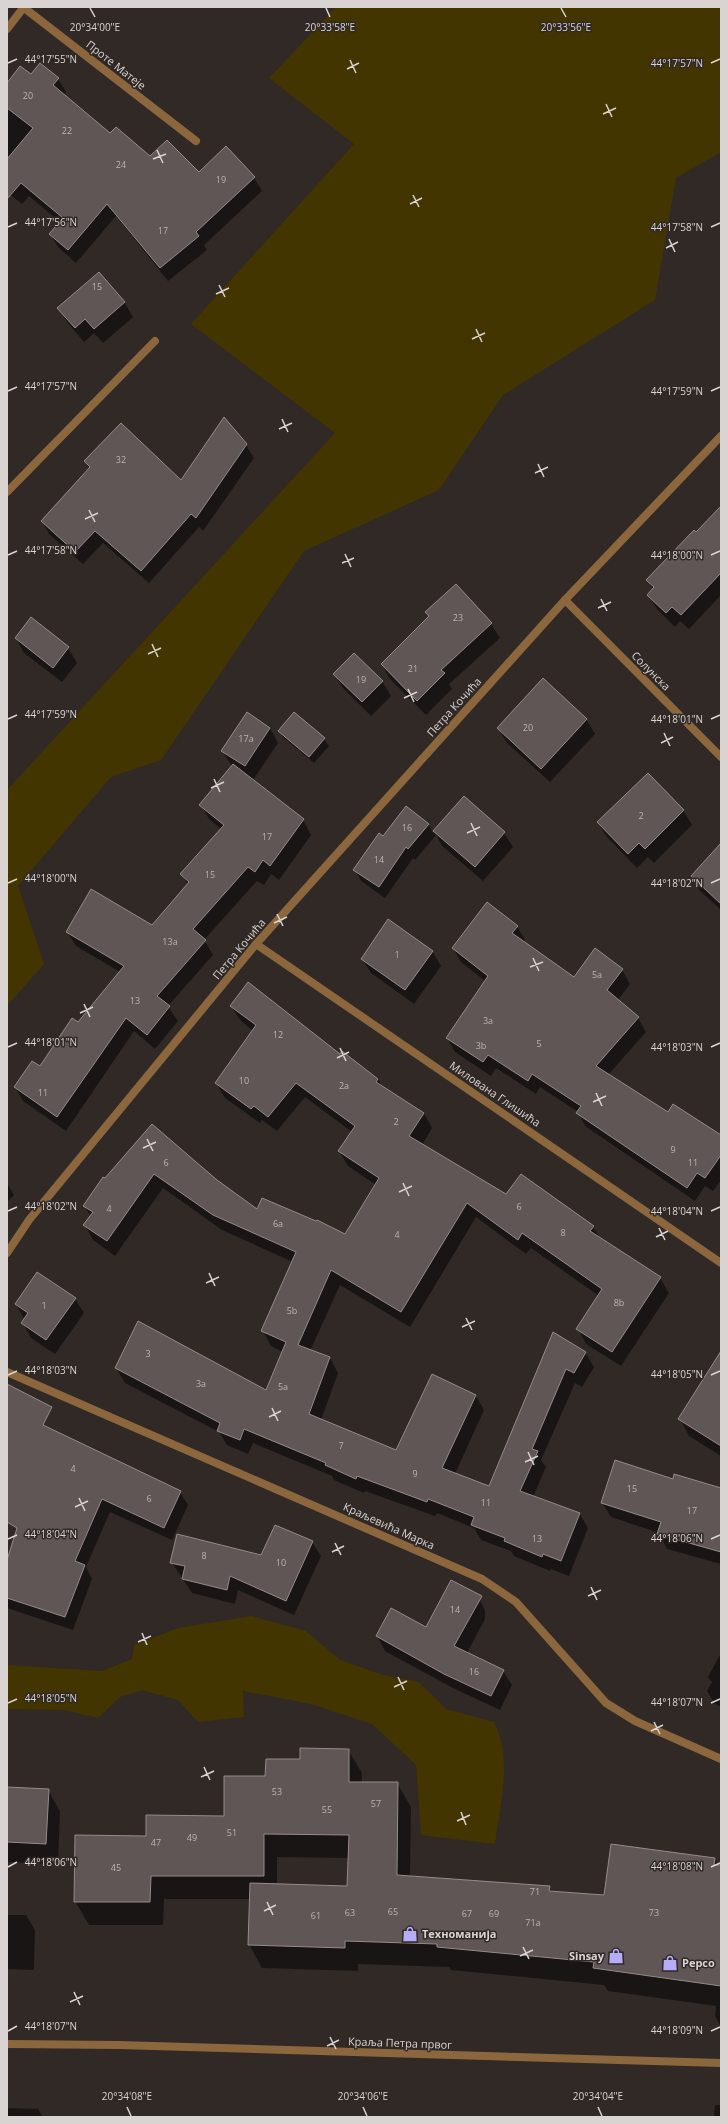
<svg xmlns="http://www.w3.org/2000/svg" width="728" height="2124" viewBox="0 0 728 2124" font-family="'Open Sans',sans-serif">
<rect width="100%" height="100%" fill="#302926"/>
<g fill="#433500">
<polygon points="336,7 721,7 721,152 676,178 655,300 503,395 439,490 304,551 161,760 111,777 18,886 44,964 7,1006 7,790 335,433 191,324 354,144 269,78"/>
<path d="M251 1616 306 1631 340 1660 383 1675 419 1682 446 1709 494 1722C513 1758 500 1805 495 1844L421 1835 416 1765 372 1724 311 1704 243 1691 244 1717 198 1722 178 1700 142 1690 120 1697 98 1718 65 1710 7 1709V1665L102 1671 132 1659 134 1645 178 1628Z"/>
</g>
<g fill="#0007" fill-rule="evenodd">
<polygon points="58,79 66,92 64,95 110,135 150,158 199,173 254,178 262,191 204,245 207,250 168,281 116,216 76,263 58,247 50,234 60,222 29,196 22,204 7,192 7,103"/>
<polygon points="124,302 133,317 103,343 94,333 84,342 67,322 59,308"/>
<polygon points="246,445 254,458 203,531 199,527 149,583 103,543 83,564 49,534 42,521 90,469 85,461 181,482"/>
<polygon points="721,506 721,595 689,629 680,621 675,627 657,609 648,595 653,589 648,580"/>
<polygon points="426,612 491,624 500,638 449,684 452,689 426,715 390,679 382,665 429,617"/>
<polygon points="31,619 68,648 77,663 62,682 24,653 16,638"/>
<polygon points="334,674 382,681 391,696 371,716 343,688"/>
<polygon points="586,719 595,734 550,782 507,743 498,728"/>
<polygon points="270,728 278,743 253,780 303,820 311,835 279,880 271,874 264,885 257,881 204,940 213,955 168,1006 178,1021 155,1049 134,1031 66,1131 23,1101 15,1087 40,1068 120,972 76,946 67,932 152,926 188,885 182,874 222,830 209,819 201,805 232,766 222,751"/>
<polygon points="279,731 324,739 329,746 314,763 284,738"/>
<polygon points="464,798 504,833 513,847 483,881 442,846 436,835 415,860 413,858 385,898 361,881 355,870 383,837 428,824 433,833"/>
<polygon points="683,810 692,825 654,863 648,857 637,868 607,837 598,823"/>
<polygon points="721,845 721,910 700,891 692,876"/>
<polygon points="517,926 525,940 523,942 574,978 622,970 630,984 618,1000 638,1018 646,1032 608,1075 668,1114 721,1136 721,1180 713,1191 705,1186 695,1201 585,1126 578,1112 540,1087 536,1094 496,1068 491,1076 455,1052 447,1038 485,981 461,962 453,948"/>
<polygon points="433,952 441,966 414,1004 371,973 362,959"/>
<polygon points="231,1006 340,1055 378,1079 382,1087 424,1113 432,1128 422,1145 507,1196 593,1227 601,1239 660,1278 669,1293 621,1366 586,1344 578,1329 599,1296 531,1248 526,1254 476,1217 410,1327 340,1285 310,1351 330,1358 338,1373 321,1420 397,1451 476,1396 484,1410 455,1474 490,1487 553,1333 585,1352 594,1367 582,1387 575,1383 541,1460 546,1467 533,1497 580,1514 588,1528 569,1576 551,1569 550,1571 514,1556 511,1551 481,1540 474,1528 437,1513 435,1516 365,1491 364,1493 334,1480 332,1476 253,1443 248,1454 227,1445 219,1432 125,1383 116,1368 267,1392 283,1352 271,1346 263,1331 293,1262 222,1230 163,1188 115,1256 93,1240 85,1225 91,1216 84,1206 105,1179 152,1125 216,1181 257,1211 346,1236 376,1185 348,1166 339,1151 352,1132 305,1097 277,1131 262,1120 260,1123 225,1098 216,1083 253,1031 240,1020"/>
<polygon points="7,1183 14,1195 7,1202"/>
<polygon points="75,1299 84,1313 55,1354 31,1338 23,1323 24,1319 16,1304"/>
<polygon points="721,1353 721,1456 689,1436 680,1419"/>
<polygon points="51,1429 180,1492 188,1505 172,1540 110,1512 86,1567 92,1579 73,1630 7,1608 7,1563"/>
<polygon points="674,1481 721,1489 721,1564 667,1549 659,1533 611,1517 602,1503"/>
<polygon points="312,1542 321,1556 294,1615 238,1590 235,1604 192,1593 172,1563 262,1556"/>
<polygon points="477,1595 485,1610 485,1619 467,1653 503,1671 512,1685 500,1710 453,1688 385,1651 377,1636 426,1628"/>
<polygon points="721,1653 721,1707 714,1703 707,1691 712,1682 708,1677"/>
<path d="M348 1750 362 1773V1783H397L411 1807 410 1877 549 1887 552 1892 605 1897 715 1859 721 1870V2027L715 2016 716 2006 608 1991 604 1985 451 1970 449 1967 358 1964V1971L262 1968 249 1944 250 1899H164L163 1925H89L75 1901 147 1837 225 1817 266 1777 301 1760ZM277 1857 349 1858 348 1887 277 1885Z"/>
<polygon points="7,1788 48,1790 60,1811 58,1864 7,1862"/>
<polygon points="7,1915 26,1915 35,1930 34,1970 7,1969"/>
<polygon points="715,2105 721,2105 721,2117 714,2117"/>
<polygon points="7,2108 38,2109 43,2117 7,2117"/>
</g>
<g fill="#5f5655" stroke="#958b8a">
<polygon points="40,63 59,78 53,85 110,133 116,127 150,156 167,140 199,172 226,146 255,177 196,232 199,236 160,268 107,204 68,250 49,234 63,218 21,183 7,199 7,159 33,128 7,108 7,83 20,66 31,74"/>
<polygon points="99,272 125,302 94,329 85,319 75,328 57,308"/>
<polygon points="224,417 247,444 196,518 191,514 141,571 95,531 75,552 41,521 90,467 84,461 121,423 181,480"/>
<polygon points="721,506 721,573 681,615 672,607 666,613 647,595 654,587 646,580 694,530 696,532"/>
<polygon points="456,584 492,623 441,670 445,673 417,701 381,664 429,616 425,612"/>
<polygon points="31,617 69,647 53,668 15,638"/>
<polygon points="354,653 383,681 362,702 333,674"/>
<polygon points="543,678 587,719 541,769 497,728"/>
<polygon points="247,712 270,728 245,766 221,751"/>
<polygon points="294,712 325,738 309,757 278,731"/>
<polygon points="233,764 304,819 270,866 263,860 255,872 248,867 193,929 206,940 157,996 170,1006 147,1035 126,1018 57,1117 14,1087 32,1061 40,1066 72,1018 78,1022 124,966 66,932 91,889 152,925 189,882 180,874 224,825 199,805"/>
<polygon points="648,773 684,810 645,849 639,843 628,854 597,822"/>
<polygon points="464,796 505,832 475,867 433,831"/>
<polygon points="406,806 429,824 408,849 406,847 379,887 353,870 379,833 383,836"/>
<polygon points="721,843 721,904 691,876"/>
<polygon points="487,902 518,926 512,933 574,977 595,948 623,969 607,990 639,1017 596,1066 668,1112 673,1104 721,1135 721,1155 705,1178 697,1173 687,1188 576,1113 581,1106 532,1074 528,1081 488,1055 483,1062 446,1038 488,976 452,948"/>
<polygon points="388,919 433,951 405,990 361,959"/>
<polygon points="248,982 340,1054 342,1051 378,1079 376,1082 424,1113 409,1136 506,1194 521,1174 594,1226 590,1231 661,1277 612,1352 576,1329 602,1289 522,1233 518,1240 467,1203 401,1312 331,1270 298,1345 330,1357 309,1414 396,1450 432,1374 476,1395 442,1468 489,1486 553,1332 586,1352 574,1373 566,1369 532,1449 538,1451 520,1491 580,1513 561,1561 543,1554 542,1557 504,1541 505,1538 471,1525 474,1517 428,1499 427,1502 357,1476 356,1479 325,1465 326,1463 244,1429 240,1440 217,1431 220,1423 115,1368 138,1321 266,1390 286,1342 261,1331 296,1252 213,1215 154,1174 107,1241 83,1225 93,1212 83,1206 103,1177 105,1178 152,1124 217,1180 257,1209 262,1198 316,1221 317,1220 345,1234 379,1178 338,1151 355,1126 296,1083 268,1117 254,1106 251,1109 215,1083 256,1025 230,1006"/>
<polygon points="37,1272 76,1298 46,1340 21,1323 28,1313 15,1304"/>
<polygon points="721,1351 721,1446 678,1419"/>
<polygon points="7,1384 52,1407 43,1425 181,1491 164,1528 102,1499 75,1561 85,1565 65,1617 7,1598 7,1560 17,1528 7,1522"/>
<polygon points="615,1460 673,1479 674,1474 721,1488 721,1552 657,1534 661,1522 601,1503"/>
<polygon points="275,1525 313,1541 286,1601 230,1576 227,1590 182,1579 185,1566 170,1563 177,1534 261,1555"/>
<polygon points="451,1580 482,1596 454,1646 504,1670 491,1696 444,1674 376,1636 391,1608 426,1627"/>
<polygon points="300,1748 349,1749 349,1782 398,1782 397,1875 550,1886 549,1891 604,1895 611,1844 715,1858 714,1865 721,1865 721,1986 593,1968 594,1962 437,1947 437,1944 345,1941 345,1948 248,1945 250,1883 347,1886 349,1835 264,1834 264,1876 151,1876 150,1902 74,1902 75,1835 146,1836 146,1815 224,1816 224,1776 265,1776 266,1759 300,1759"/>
<polygon points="7,1787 49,1789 46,1844 7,1842"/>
</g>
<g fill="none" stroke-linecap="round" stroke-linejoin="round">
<g stroke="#8c673d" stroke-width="8">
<polyline points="23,7 196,141"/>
<polyline points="7,29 24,7"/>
<polyline points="7,492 155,341"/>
<polyline points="565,600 721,757"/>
<polyline points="256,944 721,1263"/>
<polyline points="7,1253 29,1220 256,944 565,600 721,436"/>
<polyline points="7,1372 482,1579 516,1602 606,1703 635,1721 721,1759"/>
<polyline points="7,2044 119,2045 721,2063"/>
</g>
</g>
<path fill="none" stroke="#d9d4d2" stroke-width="1.5" d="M90 8 95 17M326 8 330 17M561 8 566 17M350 60 356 73M8 63 17 59M711 63 720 59M347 69 359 63M606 104 612 117M603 114 616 108M157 150 163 163M153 159 166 154M413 195 419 207M410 204 422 198M8 227 17 223M711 227 720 223M669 239 675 252M666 248 678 242M219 285 225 297M216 294 229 288M476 329 482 342M472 339 485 333M8 391 17 387M711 391 720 387M282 419 288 432M279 429 292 423M538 464 544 477M535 473 548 467M89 510 95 522M85 519 98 513M345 554 351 567M8 555 17 551M711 555 720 551M342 563 354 558M601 599 607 611M598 608 611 602M152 644 158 657M148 654 161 648M408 689 414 702M404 698 417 692M8 719 17 715M711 719 720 715M664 733 670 746M661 743 673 737M214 779 220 792M211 788 224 782M471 823 477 836M467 833 480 827M8 883 17 879M711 883 720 879M277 914 283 926M274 923 287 917M533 958 539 971M530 967 543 962M84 1004 90 1017M80 1013 93 1007M8 1047 17 1043M711 1047 720 1043M340 1048 346 1061M337 1058 349 1052M596 1093 602 1106M593 1102 606 1096M147 1139 153 1151M143 1148 156 1142M403 1183 409 1196M399 1192 412 1186M8 1211 17 1207M711 1211 720 1207M659 1228 665 1240M656 1237 668 1231M209 1273 215 1286M206 1283 219 1277M466 1318 472 1330M462 1327 475 1321M8 1375 17 1371M711 1375 720 1371M272 1408 278 1421M269 1417 281 1411M528 1452 534 1465M525 1462 538 1456M79 1498 85 1511M75 1507 88 1501M8 1539 17 1535M711 1539 720 1535M335 1543 341 1555M332 1552 344 1546M591 1587 597 1600M588 1596 601 1590M142 1633 147 1645M138 1642 151 1636M398 1677 404 1690M394 1687 407 1681M8 1703 17 1699M711 1703 720 1699M654 1722 660 1734M651 1731 663 1725M204 1767 210 1780M201 1777 214 1771M461 1812 466 1825M457 1821 470 1815M8 1867 17 1862M711 1867 720 1863M267 1902 273 1915M264 1911 276 1905M523 1947 529 1959M520 1956 533 1950M74 1992 80 2005M70 2002 83 1996M8 2031 17 2026M711 2031 720 2027M330 2037 336 2049M327 2046 339 2040M127 2107 131 2116M363 2107 367 2116M598 2107 602 2116"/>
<defs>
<symbol id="shop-bare" viewBox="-9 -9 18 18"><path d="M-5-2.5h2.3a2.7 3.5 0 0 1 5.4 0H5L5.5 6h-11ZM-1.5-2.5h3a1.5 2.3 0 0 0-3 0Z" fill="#b6acf8" stroke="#302926" stroke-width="2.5" paint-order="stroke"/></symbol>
</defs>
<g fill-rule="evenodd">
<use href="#shop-bare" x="399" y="1923" width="22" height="22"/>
<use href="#shop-bare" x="605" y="1945" width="22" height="22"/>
<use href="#shop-bare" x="659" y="1952" width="22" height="22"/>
</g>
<g text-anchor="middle" stroke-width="3" stroke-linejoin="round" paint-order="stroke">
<g font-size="9" fill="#bab4b3">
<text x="28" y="99">20</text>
<text x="67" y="134">22</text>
<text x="121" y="168">24</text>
<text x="221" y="183">19</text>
<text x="163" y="234">17</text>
<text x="97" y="290">15</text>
<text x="121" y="463">32</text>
<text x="458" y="621">23</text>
<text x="413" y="672">21</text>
<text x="361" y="683">19</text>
<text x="528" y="731">20</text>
<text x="246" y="742">17a</text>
<text x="641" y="819">2</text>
<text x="407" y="831">16</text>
<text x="267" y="840">17</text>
<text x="379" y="863">14</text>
<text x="210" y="878">15</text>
<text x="170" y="945">13a</text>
<text x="397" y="958">1</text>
<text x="597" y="978">5a</text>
<text x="135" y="1004">13</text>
<text x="488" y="1024">3a</text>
<text x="278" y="1038">12</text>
<text x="539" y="1047">5</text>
<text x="481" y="1049">3b</text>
<text x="244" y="1084">10</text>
<text x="344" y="1089">2a</text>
<text x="43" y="1096">11</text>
<text x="396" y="1125">2</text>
<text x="673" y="1153">9</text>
<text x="166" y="1166">6</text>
<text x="693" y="1166">11</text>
<text x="519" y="1210">6</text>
<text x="109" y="1212">4</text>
<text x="278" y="1227">6a</text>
<text x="563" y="1236">8</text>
<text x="397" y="1238">4</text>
<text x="619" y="1306">8b</text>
<text x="44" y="1309">1</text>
<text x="292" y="1314">5b</text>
<text x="148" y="1357">3</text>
<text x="201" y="1387">3a</text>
<text x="283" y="1390">5a</text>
<text x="341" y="1449">7</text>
<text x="73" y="1472">4</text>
<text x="415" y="1477">9</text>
<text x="632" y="1492">15</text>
<text x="149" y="1502">6</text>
<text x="486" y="1506">11</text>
<text x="692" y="1514">17</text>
<text x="537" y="1542">13</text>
<text x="204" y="1559">8</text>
<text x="281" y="1566">10</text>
<text x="455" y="1613">14</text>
<text x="474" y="1675">16</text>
<text x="277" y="1795">53</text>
<text x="376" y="1807">57</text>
<text x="327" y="1813">55</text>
<text x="232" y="1836">51</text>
<text x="192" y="1841">49</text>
<text x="156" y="1846">47</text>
<text x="116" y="1871">45</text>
<text x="535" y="1895">71</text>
<text x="393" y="1915">65</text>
<text x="350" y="1916">63</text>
<text x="654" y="1916">73</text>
<text x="467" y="1917">67</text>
<text x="494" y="1917">69</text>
<text x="316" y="1919">61</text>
<text x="533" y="1926">71a</text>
</g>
<g font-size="11" fill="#d9d4d2" stroke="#302926">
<text transform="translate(116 65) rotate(38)" y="4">Проте Матеје</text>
<text transform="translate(651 671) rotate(45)" y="4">Солунска</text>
<text transform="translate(454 707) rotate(-48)" y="4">Петра Кочића</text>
<text transform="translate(239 949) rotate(-50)" y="4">Петра Кочића</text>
<text transform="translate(495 1094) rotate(34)" y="4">Милована Глишића</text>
<text transform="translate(389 1526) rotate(24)" y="4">Краљевића Марка</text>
<text transform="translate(400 2043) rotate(2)" y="4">Краља Петра првог</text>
</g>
<g font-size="11" font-weight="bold" fill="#d9d4d2" stroke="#302926" text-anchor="start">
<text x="422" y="1938">Техноманија</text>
<text x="604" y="1960" text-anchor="end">Sinsay</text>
<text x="682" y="1967">Pepco</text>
</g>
</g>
<g font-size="10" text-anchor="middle" fill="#d9d4d2" stroke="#302926" stroke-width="3" stroke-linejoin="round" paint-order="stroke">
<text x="95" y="31">20°34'00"E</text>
<text x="330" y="31">20°33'58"E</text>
<text x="566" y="31">20°33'56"E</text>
<text x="51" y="63">44°17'55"N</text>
<text x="677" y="67">44°17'57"N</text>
<text x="51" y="226">44°17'56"N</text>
<text x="677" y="231">44°17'58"N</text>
<text x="51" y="390">44°17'57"N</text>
<text x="677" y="395">44°17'59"N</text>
<text x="51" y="554">44°17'58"N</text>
<text x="677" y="559">44°18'00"N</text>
<text x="51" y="718">44°17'59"N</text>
<text x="677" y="723">44°18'01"N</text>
<text x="51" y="882">44°18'00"N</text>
<text x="677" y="887">44°18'02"N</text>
<text x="51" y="1046">44°18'01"N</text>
<text x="677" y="1051">44°18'03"N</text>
<text x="51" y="1210">44°18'02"N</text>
<text x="677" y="1215">44°18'04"N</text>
<text x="51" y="1374">44°18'03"N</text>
<text x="677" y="1378">44°18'05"N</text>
<text x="51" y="1538">44°18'04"N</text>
<text x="677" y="1542">44°18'06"N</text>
<text x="51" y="1702">44°18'05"N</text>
<text x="677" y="1706">44°18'07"N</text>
<text x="51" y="1866">44°18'06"N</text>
<text x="677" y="1870">44°18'08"N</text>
<text x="51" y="2030">44°18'07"N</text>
<text x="677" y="2034">44°18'09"N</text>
<text x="127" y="2100">20°34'08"E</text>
<text x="363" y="2100">20°34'06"E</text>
<text x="598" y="2100">20°34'04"E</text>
</g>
<rect width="728" height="2124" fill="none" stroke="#d9d4d2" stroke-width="16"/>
</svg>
